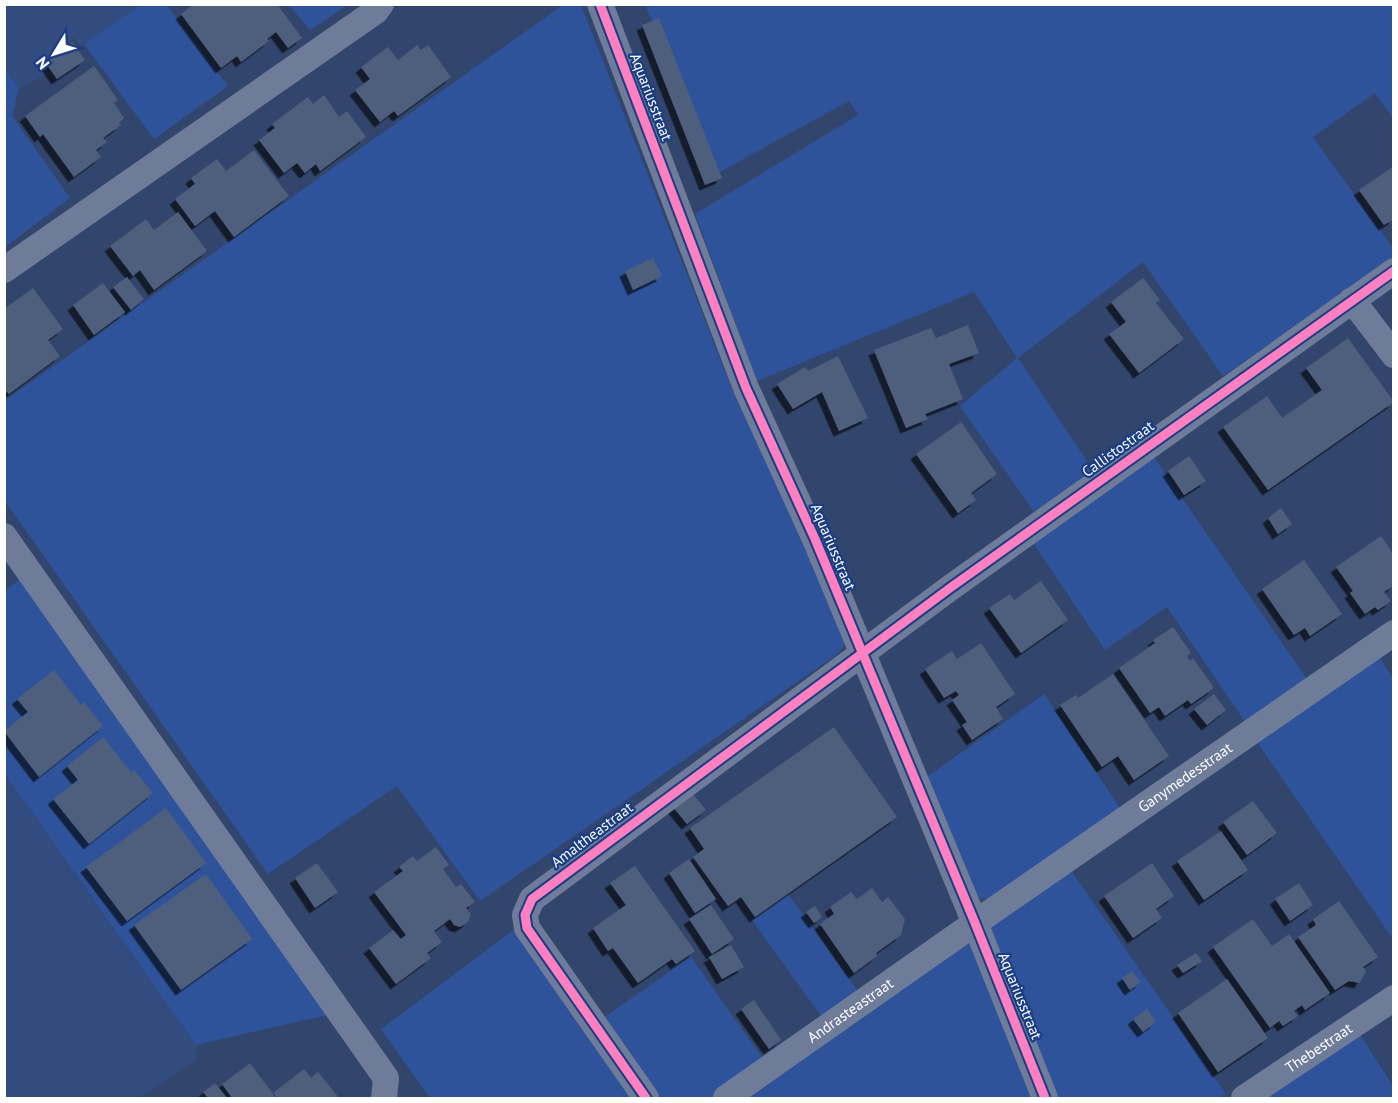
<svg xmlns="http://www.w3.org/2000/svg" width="1398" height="1103" viewBox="0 0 1398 1103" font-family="'PT Sans',sans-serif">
<defs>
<filter id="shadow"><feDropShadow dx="-5.5" dy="5.5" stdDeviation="0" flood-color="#0009"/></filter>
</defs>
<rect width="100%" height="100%" fill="#32456c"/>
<g fill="#2e539b">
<polygon points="140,5 167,5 228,86 154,139 84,44"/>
<polygon points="289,5 348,5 310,30"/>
<polygon points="563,5 581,5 734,394 793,518 844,634 844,646 836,655 480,901 397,786 268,874 5,501 4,401"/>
<polygon points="645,5 1393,5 1393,118 1375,93 1313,137 1393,248 1393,258 1223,376 1143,262 1018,358 1093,470 1034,512 960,406 1017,358 974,292 757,381 695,214 858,115 849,101 718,173"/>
<polygon points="4,68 19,88 12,116 70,198 5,247"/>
<polygon points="1149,450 1309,682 1247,725 1167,607 1105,650 1028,535"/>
<polygon points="27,574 336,1013 196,1045 5,774 4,591"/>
<polygon points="1377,654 1393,678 1393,939 1255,739"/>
<polygon points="1044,694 1120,808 993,899 979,898 974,894 924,779"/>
<polygon points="1070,869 1226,1094 1219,1098 1056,1098 988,933 993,922"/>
<polygon points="788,894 860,994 824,1020 752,920"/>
<polygon points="516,928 638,1098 430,1098 381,1029"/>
<polygon points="964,942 975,946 1036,1098 742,1098"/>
<polygon points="691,957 766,1063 713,1098 659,1098 603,1018"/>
<polygon points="1357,1030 1393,1086 1393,1098 1258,1098"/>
</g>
<g fill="#334c80">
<polygon points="4,5 5,4 140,5 82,46 74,38 42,60 49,73 19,88 5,68"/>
<polygon points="5,774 196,1045 197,1059 140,1098 5,1098"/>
</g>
<g fill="#4e5e7d" filter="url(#shadow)">
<polygon points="194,4 277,4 302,38 288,48 276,32 267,39 269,41 241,62 237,56 221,68 181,14"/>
<polygon points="659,18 722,178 705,185 642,25"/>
<polygon points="72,42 85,60 57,79 45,62"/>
<polygon points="417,45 421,50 428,45 451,77 398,116 394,111 380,122 355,90 370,79 361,67 388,47 398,60"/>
<polygon points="94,66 118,100 114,103 124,118 119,123 121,125 103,138 107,142 96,150 101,157 74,177 43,134 40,137 25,116"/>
<polygon points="324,95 339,117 347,111 366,137 320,171 316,164 305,173 297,163 284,173 259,140 275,128 272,124 308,97 313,104"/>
<polygon points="254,150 289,196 234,237 215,211 195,226 175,199 195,184 191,178 217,159 226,171"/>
<polygon points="1394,166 1394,219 1384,225 1359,190"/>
<polygon points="178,212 207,251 154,290 140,270 133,276 110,246 146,219 154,230"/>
<polygon points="653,258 662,276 633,290 625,271"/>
<polygon points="127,277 144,299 131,310 113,287"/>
<polygon points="1143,278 1160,300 1156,303 1184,339 1139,373 1109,334 1126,322 1111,302"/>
<polygon points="103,283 125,312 94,335 73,305"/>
<polygon points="33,288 63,329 48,340 60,356 9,394 4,389 4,309"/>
<polygon points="968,325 979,353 949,364 963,399 925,414 928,419 906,428 874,350 931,328 936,338"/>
<polygon points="1348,338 1394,402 1268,490 1223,427 1267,396 1282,418 1322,390 1306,368"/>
<polygon points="838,356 868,418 839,431 822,392 793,409 777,384 805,367 808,371"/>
<polygon points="961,422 997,474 971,493 976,500 958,513 916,454"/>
<polygon points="1189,456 1206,481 1184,495 1168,471"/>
<polygon points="1281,508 1292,524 1278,534 1268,518"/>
<polygon points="1381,536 1394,555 1394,585 1384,592 1391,601 1378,610 1375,607 1365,614 1350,593 1353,591 1336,567"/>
<polygon points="1304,560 1342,614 1310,636 1305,628 1294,635 1262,589"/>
<polygon points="1041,581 1068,620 1021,653 989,608 1010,594 1014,600"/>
<polygon points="1173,627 1191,653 1187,656 1190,661 1193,658 1214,688 1191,704 1188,700 1165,716 1159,707 1150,713 1119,668 1155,643 1153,640"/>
<polygon points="981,643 1015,694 996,707 1003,719 972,740 962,725 967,722 952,700 959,695 956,691 944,698 925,669 952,651 957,659"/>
<polygon points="54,670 81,705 84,702 103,726 39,777 4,731 28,712 17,699"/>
<polygon points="1113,674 1169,756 1134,780 1118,756 1102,767 1060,705 1076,695 1078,698"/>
<polygon points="1214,694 1226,710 1207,725 1194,709"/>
<polygon points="834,727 897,817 755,917 741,897 728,906 693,857 704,849 690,828"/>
<polygon points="103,737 131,772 134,770 153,793 89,844 53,799 78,780 67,766"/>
<polygon points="692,793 706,810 687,824 673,807"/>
<polygon points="1253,801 1277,833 1247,855 1223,822"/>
<polygon points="166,808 206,863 127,921 86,867"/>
<polygon points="1221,831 1248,870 1204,900 1177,861"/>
<polygon points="436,847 449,865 443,869 456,887 461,884 475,902 466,908 471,914 468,922 460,927 454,925 450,919 434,931 442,942 427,953 431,958 396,984 369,948 393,930 401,939 406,935 374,892 403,871 399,867 413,856 417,861"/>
<polygon points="689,859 716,899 695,913 669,873"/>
<polygon points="317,863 338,892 315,908 295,878"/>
<polygon points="1152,863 1174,896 1156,909 1162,918 1133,938 1104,896"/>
<polygon points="635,866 695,951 676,964 672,959 638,983 613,948 608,951 593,928 626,905 610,883"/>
<polygon points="206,874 252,939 181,990 134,925"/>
<polygon points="1299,883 1313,905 1290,921 1275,899"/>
<polygon points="872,888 882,902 888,897 905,919 901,935 876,953 877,956 854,973 820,924 834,914 830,907 851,892 857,899"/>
<polygon points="1339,901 1378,957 1363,967 1366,971 1360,983 1349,981 1335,990 1298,937 1316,925 1313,919"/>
<polygon points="711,905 734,939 712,954 689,919"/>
<polygon points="815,906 822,917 814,923 806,912"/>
<polygon points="1253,919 1272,946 1289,934 1330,993 1305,1010 1302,1005 1294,1011 1298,1016 1283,1026 1279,1021 1270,1028 1213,947"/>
<polygon points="731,945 744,967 722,979 709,957"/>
<polygon points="1196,953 1202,961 1183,973 1177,965"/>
<polygon points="1132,971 1141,982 1130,990 1122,978"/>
<polygon points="1227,979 1268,1038 1218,1072 1178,1013"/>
<polygon points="754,1000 781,1040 769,1049 741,1009"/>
<polygon points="1147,1009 1156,1022 1143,1032 1133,1019"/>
<polygon points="250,1063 276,1098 232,1098 222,1084"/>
<polygon points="304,1069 311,1078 318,1072 339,1098 277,1098 273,1093"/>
<polygon points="215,1083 227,1098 208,1098 203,1092"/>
</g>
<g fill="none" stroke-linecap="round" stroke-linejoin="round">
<g stroke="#6e7c9a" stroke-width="26">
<polyline points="600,4 746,388 815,539 975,923 1045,1098"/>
<polyline points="4,270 376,11 381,4"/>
<polyline points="1352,300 1394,355"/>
<polyline points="4,536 386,1078 384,1098"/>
<polyline points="646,1098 527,928 525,915 532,899 950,588 1394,271"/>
<path id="s1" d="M726 1098 975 923 1394 633"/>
<path id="s2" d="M1244 1098 1394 998"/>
</g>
<defs>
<g id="cycleway">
<polyline points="600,4 746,388 815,539 975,923 1045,1098"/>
<polyline points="646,1098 527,928 525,915 532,899 950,588 1394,271"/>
</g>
</defs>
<use href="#cycleway" stroke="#1a3d84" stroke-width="13"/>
<use href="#cycleway" stroke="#ff80c0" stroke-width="9"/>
</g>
<g text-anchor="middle" stroke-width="4.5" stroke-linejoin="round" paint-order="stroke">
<g font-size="15" fill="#fff" stroke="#1a3d84">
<text transform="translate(651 97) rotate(69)" y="5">Aquariusstraat</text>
<text transform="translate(1118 449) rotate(-36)" y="5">Callistostraat</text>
<text transform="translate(833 547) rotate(67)" y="5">Aquariusstraat</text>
<text dy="5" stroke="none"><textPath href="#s1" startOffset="560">Ganymedesstraat</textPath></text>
<text transform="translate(592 835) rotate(-37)" y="5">Amaltheastraat</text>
<text transform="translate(1020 996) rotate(68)" y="5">Aquariusstraat</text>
<text dy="5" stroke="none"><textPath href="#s1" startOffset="152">Andrasteastraat</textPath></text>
<text dy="5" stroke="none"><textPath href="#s2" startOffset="90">Thebestraat</textPath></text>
</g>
</g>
<rect width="1398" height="1103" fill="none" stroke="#ffffff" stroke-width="12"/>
<g transform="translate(54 54) rotate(232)" stroke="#1a3d84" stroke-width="4.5" paint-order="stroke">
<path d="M0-4.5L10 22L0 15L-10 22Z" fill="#ffffff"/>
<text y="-9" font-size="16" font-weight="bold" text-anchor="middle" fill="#ffffff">N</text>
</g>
</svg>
